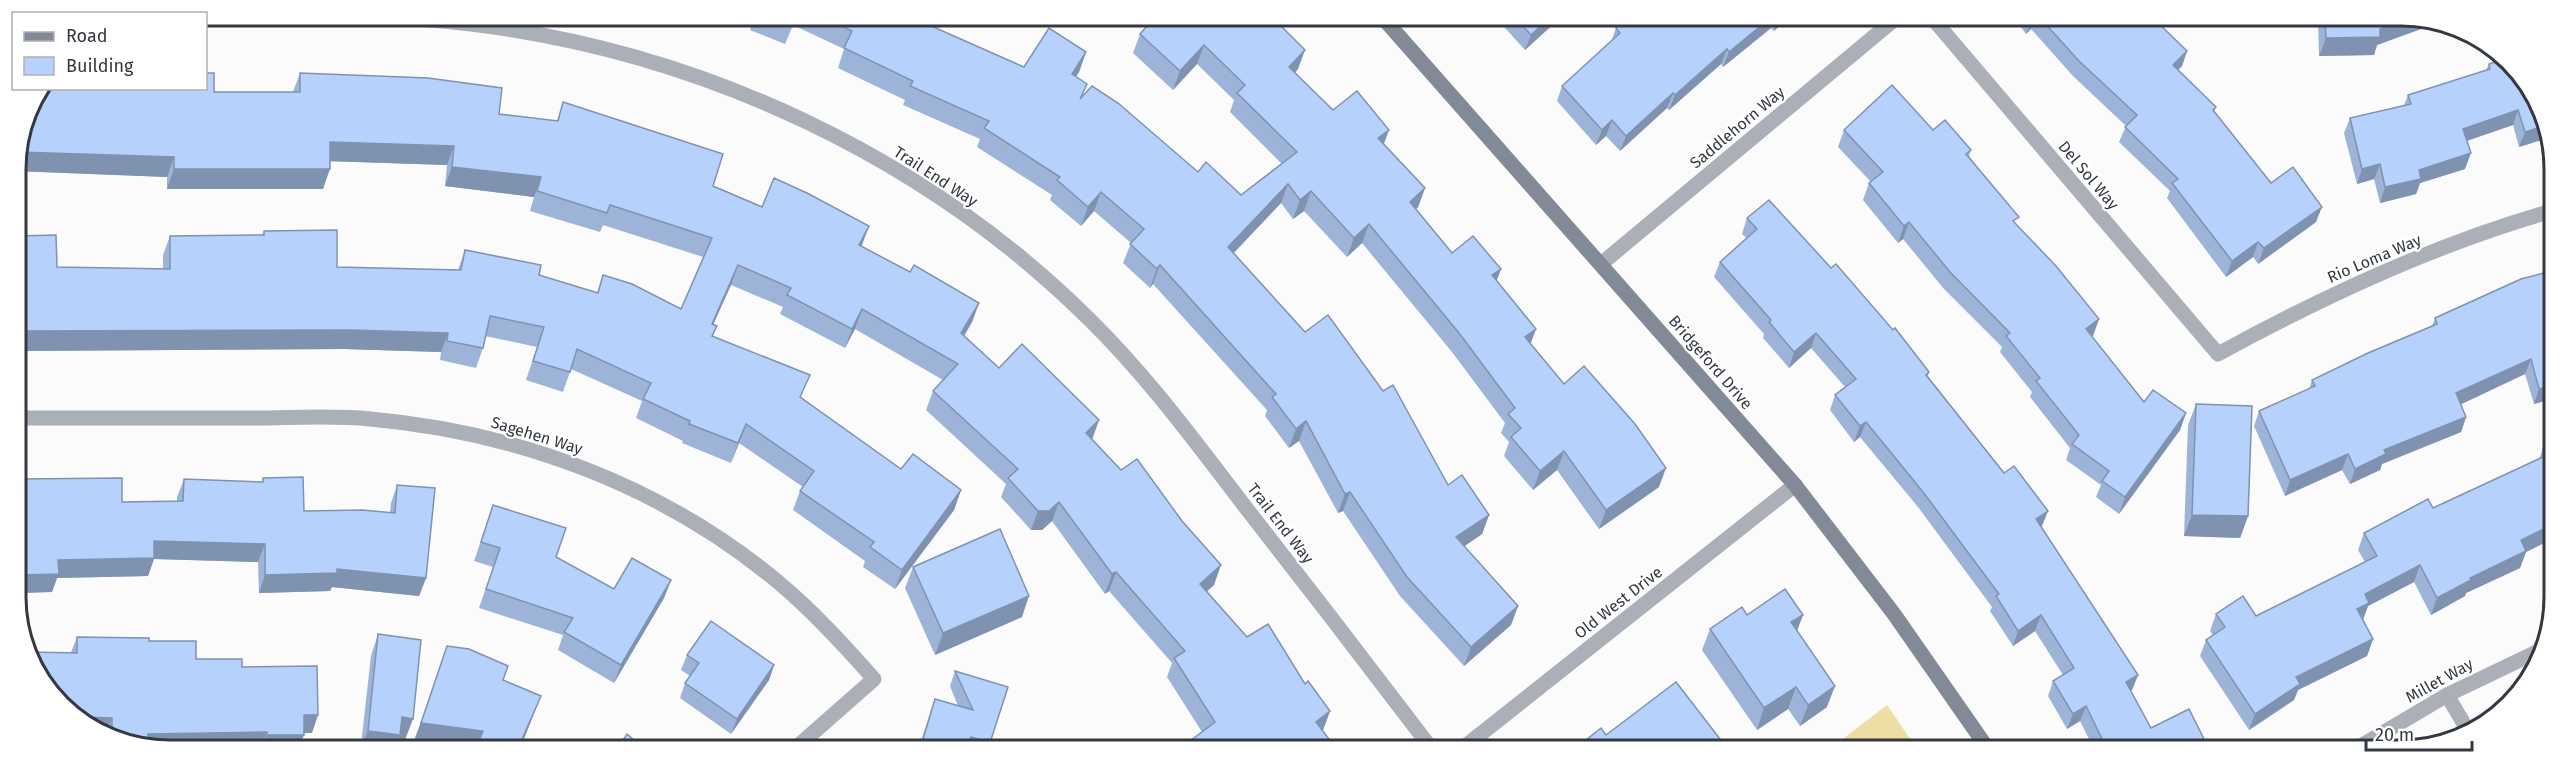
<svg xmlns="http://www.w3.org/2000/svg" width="2570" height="765" viewBox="0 0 2570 765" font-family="'Fira Sans',sans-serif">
<rect width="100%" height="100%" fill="#fbfbfb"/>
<polygon fill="#eedda4" points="1887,705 1917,749 1831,748"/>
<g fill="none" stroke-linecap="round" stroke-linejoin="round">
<g stroke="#aaafb8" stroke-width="15">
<path d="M206 16C294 17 383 13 471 24 701 52 925 156 1090 320 1150 379 1199 447 1250 513 1311 591 1371 669 1431 748"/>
<path d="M1933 19 2218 354C2324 296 2435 244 2552 211"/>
<polyline points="1601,264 1895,19"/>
<path d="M17 418C95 418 174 418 252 418 291 418 331 415 370 419 518 432 663 486 778 582 813 611 844 645 874 679L798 746"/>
<polyline points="2447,695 2467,729"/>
<polyline points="1463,748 1795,485"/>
<polyline points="2354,750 2447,695 2545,648"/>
</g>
<polyline stroke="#828a97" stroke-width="15" points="1383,18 1795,485 1894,614 1988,749"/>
</g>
<g fill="#9db4d8">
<polygon points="755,16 911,17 1024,67 1086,52 1079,72 1076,77 1083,96 1198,172 1241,195 1282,164 1230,112 1234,100 1197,64 1173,90 1133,53 1140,34 1155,17 1298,69 1295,73 1333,110 1384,144 1425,188 1418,207 1416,209 1452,253 1501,269 1496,280 1536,329 1530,343 1564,384 1659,487 1599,529 1557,470 1533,490 1504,456 1509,442 1501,433 1505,423 1452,352 1362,243 1347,257 1304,211 1293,219 1281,203 1234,253 1305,332 1448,485 1489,515 1482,534 1464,546 1518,606 1511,625 1464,666 1400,596 1343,511 1338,513 1299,441 1289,448 1265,416 1267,410 1153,284 1150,288 1123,263 1131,243 1094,211 1081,226 1050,200 1052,195 977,147 980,139 903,105 905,100 838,68 844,49 793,25 785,44 750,30"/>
<polygon points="1111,17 1122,17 1120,21"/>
<polygon points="1496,18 1560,18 1525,50"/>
<polygon points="1627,18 1787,19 1774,31 1771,28 1723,67 1721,64 1669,110 1667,108 1620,151 1606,136 1596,145 1557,101 1562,86 1611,42 1616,28"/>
<polygon points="2015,19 2139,19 2143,24 2187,51 2182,66 2178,70 2216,107 2214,112 2271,183 2316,222 2258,264 2253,257 2226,277 2167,198 2170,191 2119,142 2126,126 2073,76 2031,29 2026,34"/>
<polygon points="2318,20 2441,20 2443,21 2377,45 2374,55 2319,56"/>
<polygon points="2510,60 2551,137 2519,147 2513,125 2467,141 2465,169 2420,183 2416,194 2380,203 2374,179 2357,184 2344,133 2350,118 2404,105 2408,95 2486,70 2489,64"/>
<polygon points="300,73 499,114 557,121 563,102 713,186 861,247 910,272 979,303 972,322 964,336 999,368 1092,439 1214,585 1206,592 1247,637 1305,684 1330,711 1323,730 1202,732 1167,677 1172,663 1109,591 1105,594 1052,521 1042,530 1031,530 1001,497 1006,484 926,410 933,391 943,380 855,329 845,348 780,314 783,307 731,285 713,324 717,326 713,336 801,397 901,469 961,490 954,510 895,589 863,567 865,561 793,510 800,491 803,487 739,443 731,463 682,443 683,441 636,418 642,401 571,369 563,392 526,380 537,347 485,336 483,348 476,368 440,360 441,352 344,349 16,351 16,236 57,267 163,269 163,255 170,236 262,235 264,231 337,267 458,270 465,250 539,275 597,293 603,275 681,309 703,257 603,225 600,232 530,211 534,197 445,186 447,165 330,161 323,189 167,189 167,177 15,171 15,159 214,92 293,92"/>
<polygon points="1844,130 1933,130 1971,150 1969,156 2016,224 2099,319 2092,337 2144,402 2186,413 2180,430 2119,514 2096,497 2101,485 2066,460 2070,448 2030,397 2032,392 2000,352 2002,347 1944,289 1903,239 1898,243 1863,200 1869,183 1871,182 1838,147"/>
<polygon points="1747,218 1831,268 1929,372 1928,376 2004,473 2048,511 2041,527 2138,675 2132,690 2131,691 2151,728 2209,749 2094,749 2080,721 2067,729 2048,696 2053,681 2063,675 2035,631 2013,646 1990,611 1992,607 1918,507 1860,437 1854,442 1830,410 1835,395 1845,387 1811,348 1789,368 1763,338 1764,334 1714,277 1720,262 1746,238 1742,234"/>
<polygon points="2521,279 2551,399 2534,404 2525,374 2461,404 2466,417 2461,432 2382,464 2380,470 2350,484 2342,470 2285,496 2254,426 2259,411 2309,389 2312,380 2432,326 2435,318"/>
<polygon points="2196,404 2248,516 2240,538 2184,536 2188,425"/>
<polygon points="2551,446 2550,540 2526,552 2520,568 2466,593 2465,596 2431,615 2414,582 2368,606 2363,620 2373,639 2367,656 2298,690 2294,700 2249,730 2200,656 2206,640 2213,635 2210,631 2216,614 2256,616 2365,562 2358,550 2364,533 2433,508 2539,459 2543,448"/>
<polygon points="263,478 304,511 390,513 391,503 397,485 426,578 419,596 332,587 330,591 259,593 258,562 154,559 148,576 57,578 52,592 18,593 17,489 21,479 122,502 177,501 177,497 184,479 262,482"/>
<polygon points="493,505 556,557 614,589 671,580 664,598 614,683 558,650 563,635 479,608 493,567 474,561"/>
<polygon points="913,567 1022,617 935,655 905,588"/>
<polygon points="1747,615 1803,615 1797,630 1827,707 1800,726 1788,709 1757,730 1702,650 1710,629"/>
<polygon points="378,634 405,740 398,739 396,745 361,745 371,656"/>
<polygon points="77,637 149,641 196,659 242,667 312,733 304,733 300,745 129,745 53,698"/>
<polygon points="447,646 508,666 503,680 541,696 521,746 446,746 414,741"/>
<polygon points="687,655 774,665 769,680 731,734 680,698 685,683 690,676 681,670"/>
<polygon points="955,671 989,747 919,747 935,699 958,706 950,686"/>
</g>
<g fill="#7f92b0">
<polygon points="1549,18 1560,18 1525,50 1531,35"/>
<polygon points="1769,19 1774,19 1771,28 1723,67 1729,52"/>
<polygon points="1778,19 1787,19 1774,31"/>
<polygon points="2032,19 2035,19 2031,29 2026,34"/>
<polygon points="2403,20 2441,20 2443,21 2377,45 2374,55 2319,56 2326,38 2380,29"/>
<polygon points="1204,45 1197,64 1173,90 1180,71"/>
<polygon points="1727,49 1721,64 1669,110 1675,95"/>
<polygon points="1305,50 1298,69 1282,86 1289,67"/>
<polygon points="2187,51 2182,66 2168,80 2173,65"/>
<polygon points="1086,52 1079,72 1065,93 1072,74"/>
<polygon points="1673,93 1667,108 1620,151 1626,136"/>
<polygon points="2518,110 2513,125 2457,144 2463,129"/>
<polygon points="1612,120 1606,136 1596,145 1602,130"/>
<polygon points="2545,126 2551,137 2519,147 2525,132"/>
<polygon points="1389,130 1382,149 1378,138"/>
<polygon points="330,142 454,146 447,165 323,161"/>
<polygon points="17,152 174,157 167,177 15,171 15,159"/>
<polygon points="2471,153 2465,169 2420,183 2416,194 2380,203 2385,187 2419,170"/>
<polygon points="2380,164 2374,179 2357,184 2362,169"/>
<polygon points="452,167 541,177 534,197 445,186"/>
<polygon points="174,169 330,169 323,189 167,189"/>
<polygon points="1288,184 1281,203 1221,266 1228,247"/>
<polygon points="1425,188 1418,207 1403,222 1410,202"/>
<polygon points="1311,191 1304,211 1293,219 1300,200"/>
<polygon points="1101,192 1094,211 1081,226 1088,207"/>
<polygon points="2322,207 2316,222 2258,264 2264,248"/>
<polygon points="1909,222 1903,239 1898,243 1904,226"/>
<polygon points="1369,224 1362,243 1347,257 1354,238"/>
<polygon points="869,226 862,245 852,265 859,245"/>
<polygon points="2258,242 2253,257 2226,277 2232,261"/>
<polygon points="738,265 731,285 705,343 712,324"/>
<polygon points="1160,265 1153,284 1150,288 1157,269"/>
<polygon points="1501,269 1494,288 1492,275"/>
<polygon points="979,303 972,322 954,353 961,333"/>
<polygon points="862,309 855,329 845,348 852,329"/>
<polygon points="16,312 19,312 16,321"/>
<polygon points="2099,319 2093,336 2080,346 2086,329"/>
<polygon points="1536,329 1529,348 1525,337"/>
<polygon points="351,330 448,333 441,352 344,349 16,351 16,341 20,331"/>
<polygon points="1816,333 1811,348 1789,368 1794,352"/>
<polygon points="2531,359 2525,374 2451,409 2456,393"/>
<polygon points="2551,385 2551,399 2534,404 2539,389"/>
<polygon points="2186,413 2180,430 2119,514 2125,497"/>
<polygon points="2466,417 2461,432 2382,464 2380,470 2350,484 2355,469 2384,450"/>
<polygon points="1099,420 1092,440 1086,433"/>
<polygon points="1306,421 1299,441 1289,448 1296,429"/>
<polygon points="1866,422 1860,437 1854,442 1860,426"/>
<polygon points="746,424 739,443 731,463 738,443"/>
<polygon points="1564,451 1557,470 1533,490 1540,471"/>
<polygon points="2348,454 2342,470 2285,496 2290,480"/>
<polygon points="1666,468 1659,487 1599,529 1606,510"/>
<polygon points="961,490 954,510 895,589 902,570"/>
<polygon points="1350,492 1343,511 1338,513 1345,494"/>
<polygon points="1059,502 1052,521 1042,530 1031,530 1038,511"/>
<polygon points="2048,511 2042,526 2031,534 2036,519"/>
<polygon points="1489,515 1482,534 1449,557 1456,537"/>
<polygon points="2192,515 2248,516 2240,538 2184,536"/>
<polygon points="2550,526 2550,540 2526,552 2520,568 2466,593 2465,596 2431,615 2437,598 2470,578 2521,540"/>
<polygon points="154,541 265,544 258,562 154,559 148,576 57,578 52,592 18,593 18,575 58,560"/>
<polygon points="1221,565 1214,585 1193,604 1200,584"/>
<polygon points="2420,565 2414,582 2368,606 2363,619 2357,609 2365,594"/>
<polygon points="337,569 426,578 419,596 332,587 330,591 259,593 265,575"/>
<polygon points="1116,572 1109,591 1105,594 1112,574"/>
<polygon points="671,580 664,598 614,683 621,665"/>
<polygon points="1029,596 1022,617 935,655 943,633"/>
<polygon points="1518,606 1511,625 1464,666 1471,647"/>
<polygon points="1803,615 1795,636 1791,622"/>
<polygon points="2041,615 2035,631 2013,646 2018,631"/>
<polygon points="2373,639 2367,656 2298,690 2294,700 2249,730 2255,714 2296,677"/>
<polygon points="774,665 769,680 731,734 737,719"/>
<polygon points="2138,675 2132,690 2120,697 2126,682"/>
<polygon points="1835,686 1827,707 1800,726 1808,705"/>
<polygon points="1796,687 1788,709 1757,730 1764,708"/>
<polygon points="541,696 521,746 519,746"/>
<polygon points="2086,706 2080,721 2067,729 2073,714"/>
<polygon points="1330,711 1323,730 1309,741 1316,722"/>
<polygon points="304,715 318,715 312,733 297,733"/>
<polygon points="85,717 112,718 107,731"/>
<polygon points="402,717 413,719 405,740 398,739 396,745 362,745 368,731"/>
<polygon points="421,723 483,731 478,746 446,746 414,741"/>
<polygon points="267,732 263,745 129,745 117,737 148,734"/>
<polygon points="267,735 304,735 300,745 264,745"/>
</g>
<g fill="#b6d1fb" stroke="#7f92b0" stroke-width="1.5">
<polygon points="771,16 796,16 792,25"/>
<polygon points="822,16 911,17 1024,67 1049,28 1086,52 1072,74 1087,84 1080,99 1092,86 1118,103 1198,172 1206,162 1241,195 1297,152 1237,93 1245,85 1204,45 1180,71 1140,34 1155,17 1272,17 1305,50 1289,67 1333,110 1357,91 1389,130 1378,138 1425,188 1410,202 1452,253 1473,236 1501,269 1492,275 1536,329 1525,337 1564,384 1584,366 1635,424 1666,468 1606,510 1564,451 1540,471 1511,437 1521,428 1508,414 1515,408 1459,333 1369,224 1354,238 1311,191 1300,200 1288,184 1228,247 1305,332 1328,315 1383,391 1393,385 1448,485 1462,475 1489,515 1456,537 1518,606 1471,647 1407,577 1350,492 1345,494 1306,421 1296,429 1272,397 1276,394 1160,265 1157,269 1130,244 1144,229 1101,192 1088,207 1057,180 1060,177 984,128 989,121 910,86 913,81 844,48 852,31"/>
<polygon points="1516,18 1549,18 1531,35"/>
<polygon points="1627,18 1769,19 1729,52 1727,49 1675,95 1673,93 1626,136 1612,120 1602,130 1562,86 1620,33 1616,28"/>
<polygon points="2041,19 2139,19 2143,24 2147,19 2154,19 2187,51 2173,65 2216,107 2213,110 2271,183 2293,167 2322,207 2264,248 2258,242 2232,261 2172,183 2178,179 2125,127 2137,115 2079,61"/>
<polygon points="2325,20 2403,20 2380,29 2380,37 2326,38"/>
<polygon points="2507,58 2510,60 2545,126 2525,132 2518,110 2463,129 2471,153 2419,170 2421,179 2385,187 2380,164 2362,169 2350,118 2411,104 2408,95 2490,69 2489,64"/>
<polygon points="206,73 214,73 214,92 300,92 300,73 428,78 502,88 499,114 558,121 563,102 723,154 713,186 762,207 774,178 807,193 869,226 859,245 910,272 914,265 979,303 961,333 999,368 1022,344 1099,420 1086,433 1121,470 1137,459 1182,521 1221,565 1200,584 1247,637 1268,624 1305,684 1308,681 1330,711 1316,722 1335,747 1182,747 1215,722 1174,658 1185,651 1116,572 1112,574 1059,502 1049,511 1038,511 1008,478 1018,469 933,391 958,364 862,309 852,329 787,295 791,288 738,265 712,324 717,326 712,336 810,375 800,397 901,469 913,454 961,490 902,570 870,547 874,542 800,491 814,471 746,424 738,443 689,424 690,421 643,399 651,383 577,349 570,372 533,361 544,327 490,316 483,348 447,341 448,333 351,330 20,331 19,312 16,312 16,236 56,235 57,267 170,269 170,236 264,235 264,231 337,230 337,267 461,270 465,250 541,265 539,275 598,293 603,275 632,284 681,309 712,238 610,205 607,213 537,191 541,177 452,167 454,146 330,142 330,169 174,169 174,157 17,152 27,109 41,88 206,88"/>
<polygon points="1892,85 1933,130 1945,120 1971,150 1966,154 2019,217 2013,221 2056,266 2099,319 2086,329 2144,402 2153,390 2186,413 2125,497 2102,481 2109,471 2072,444 2079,435 2036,381 2040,378 2006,336 2010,333 1950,272 1909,222 1904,226 1869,183 1883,172 1844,130"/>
<polygon points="1769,200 1831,268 1836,264 1893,330 1895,328 1929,372 1926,375 2004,473 2014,466 2048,511 2036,519 2138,675 2126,682 2151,728 2189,709 2209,749 2107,749 2086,706 2073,714 2053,681 2074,668 2041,615 2018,631 1996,596 1999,594 1923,492 1866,422 1860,426 1835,395 1856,379 1816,333 1794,352 1769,322 1771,320 1720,262 1757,229 1747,218"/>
<polygon points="2552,271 2551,385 2539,389 2531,359 2456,393 2466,417 2384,450 2386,454 2355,469 2348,454 2290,480 2259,411 2315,386 2312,380 2368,353 2437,324 2435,318 2521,279"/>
<polygon points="2196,404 2252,406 2248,516 2192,515"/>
<polygon points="2551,446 2550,526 2521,540 2526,551 2470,578 2471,580 2437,598 2420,565 2365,594 2369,603 2357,609 2373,639 2296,677 2300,684 2255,714 2206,640 2225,627 2216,614 2243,596 2256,616 2377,556 2364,533 2428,499 2433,508 2545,456 2543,448"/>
<polygon points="303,477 304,511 362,510 395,513 397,485 435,488 426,578 337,569 337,573 265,575 265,544 154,541 154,558 58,560 59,574 18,575 17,511 21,511 21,479 122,478 122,502 183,501 184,479 263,482 263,478"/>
<polygon points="493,505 566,528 556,557 614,589 632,558 671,580 621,665 564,632 573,618 486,589 500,548 481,542"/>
<polygon points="1000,529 1029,596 943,633 913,567"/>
<polygon points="1785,589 1803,615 1791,622 1835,686 1808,705 1796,687 1764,708 1710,629 1742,607 1747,615"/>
<polygon points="711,621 774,665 737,719 685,683 699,663 687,655"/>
<polygon points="378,634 421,640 413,719 402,717 400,735 368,731"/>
<polygon points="77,637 149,638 149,641 196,641 196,659 242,659 242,667 317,666 318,715 304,715 304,735 267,735 267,732 148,734 148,738 117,737 112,734 112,718 85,717 53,698 31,652 77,653"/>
<polygon points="447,646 469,649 508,666 503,680 541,696 519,746 477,746 483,731 421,723"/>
<polygon points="955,671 1008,687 989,746 988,742 971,737 968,747 950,747 923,739 935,699 973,710"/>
<polygon points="1676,682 1727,748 1576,748 1601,728 1606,735"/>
<polygon points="627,734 641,746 619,746"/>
</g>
<g text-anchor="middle" stroke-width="4.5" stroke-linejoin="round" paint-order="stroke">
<g font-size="16" fill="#343941" stroke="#fff">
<text transform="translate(1737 127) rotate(-40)" y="6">Saddlehorn Way</text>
<text transform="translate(2089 175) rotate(50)" y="6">Del Sol Way</text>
<text transform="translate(936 176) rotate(33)" y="6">Trail End Way</text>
<text transform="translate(2374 258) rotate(-23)" y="6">Rio Loma Way</text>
<text transform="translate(1711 362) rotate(49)" y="6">Bridgeford Drive</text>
<text transform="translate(537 435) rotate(17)" y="6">Sagehen Way</text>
<text transform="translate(1281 523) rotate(52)" y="6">Trail End Way</text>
<text transform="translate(1618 602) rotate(-38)" y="6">Old West Drive</text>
<text transform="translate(2439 680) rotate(-29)" y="6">Millet Way</text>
</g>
</g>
<path d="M0 0H2570V765H0ZM169 26H2401A143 143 0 0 1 2544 169V597A143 143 0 0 1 2401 740H169A143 143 0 0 1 26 597V169A143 143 0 0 1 169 26Z" fill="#fff" fill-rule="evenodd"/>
<path fill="none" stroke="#343941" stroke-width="3" d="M169 26H2401A143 143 0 0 1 2544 169V597A143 143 0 0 1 2401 740H169A143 143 0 0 1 26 597V169A143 143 0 0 1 169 26Z"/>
<rect x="12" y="12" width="195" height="78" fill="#ffffff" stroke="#aeb0b3" stroke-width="1.5"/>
<rect x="24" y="32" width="30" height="9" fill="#828a97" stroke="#aeb0b3" stroke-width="1.5"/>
<text x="66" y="42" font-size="18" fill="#343941">Road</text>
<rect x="24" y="57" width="30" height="18" fill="#b6d1fb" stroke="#aeb0b3" stroke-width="1.5"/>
<text x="66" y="72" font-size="18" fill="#343941">Building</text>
<path d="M2366 741v9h106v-9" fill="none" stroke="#343941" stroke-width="3"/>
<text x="2375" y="741" font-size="18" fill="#343941" stroke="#ffffff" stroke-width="4.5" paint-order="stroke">20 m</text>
</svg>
